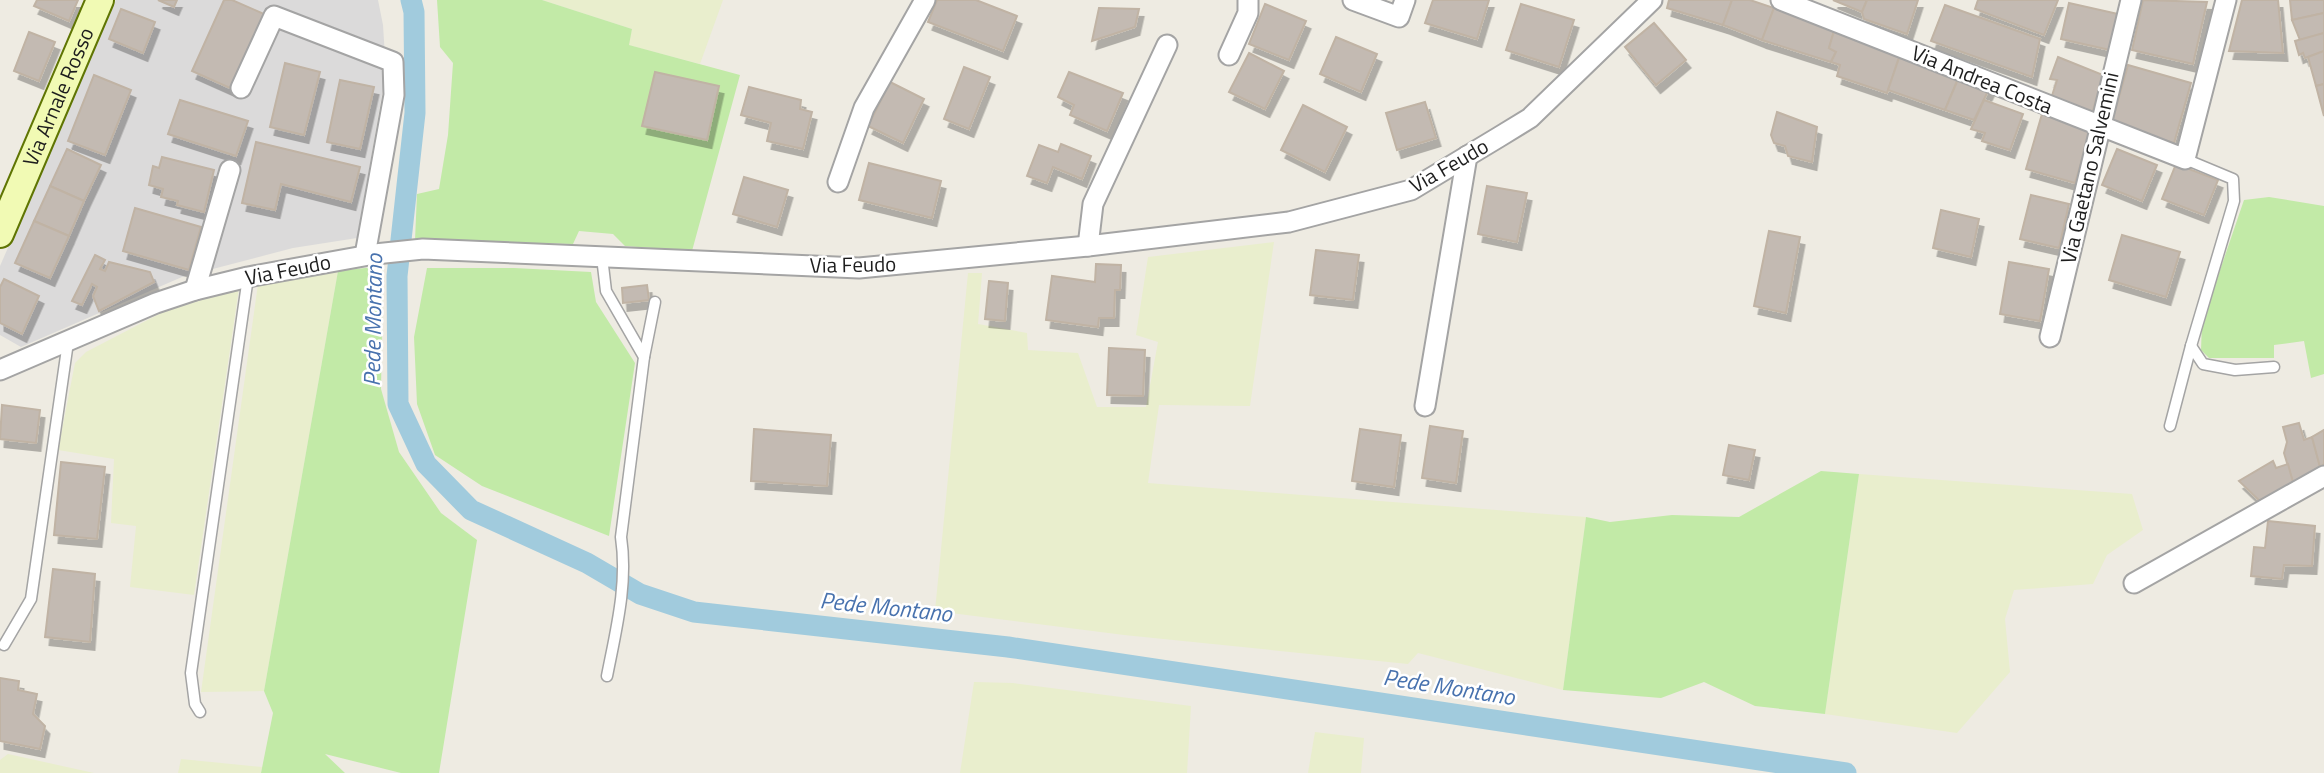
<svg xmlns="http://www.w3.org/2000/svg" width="2324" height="773" viewBox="0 0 2324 773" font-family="'Titillium Web',sans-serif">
<defs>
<filter id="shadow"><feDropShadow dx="4.5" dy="8" stdDeviation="0" flood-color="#0004"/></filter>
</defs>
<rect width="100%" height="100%" fill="#eeebe2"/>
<polygon fill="#dbdada" points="116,0 378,0 383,25 386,72 357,238 293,248 182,277 21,347 0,335 0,266"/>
<g fill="#e9eecd">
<polygon points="542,0 723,0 700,64 628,45 632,29"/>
<polygon points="1274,242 1250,406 1159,405 1148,483 1586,517 1563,690 1418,653 1408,664 1124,635 935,611 968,273 982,273 978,324 1027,333 1028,350 1078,353 1097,407 1146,407 1158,342 1136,335 1148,257"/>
<polygon points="338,271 264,691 201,692 258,284"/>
<polygon points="239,288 194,595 130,587 136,526 111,523 114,459 58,450 75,363 86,352 161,313"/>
<polygon points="1859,474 2132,494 2143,530 2107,555 2093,584 2014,590 2005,619 2010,672 1957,733 1825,714"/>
<polygon points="974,682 1013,683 1191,706 1187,773 960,773"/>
<polygon points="1315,732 1364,738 1361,773 1308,773"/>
<polygon points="8,754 94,773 0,773 0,760"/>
<polygon points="181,759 262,767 261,773 178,773"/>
</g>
<g fill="#c2eaa7">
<polygon points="437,0 542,0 632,29 629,45 740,75 692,251 625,246 613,234 579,231 573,244 415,240 417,194 439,189 448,135 453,63 440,47"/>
<polygon points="2269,197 2324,206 2324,374 2311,378 2304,341 2274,345 2274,358 2209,358 2201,350 2202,323 2244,200"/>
<polygon points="383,266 381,389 399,452 441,513 477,540 439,773 401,773 325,754 345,773 261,773 273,713 264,691 338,271"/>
<polygon points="427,268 514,268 591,272 596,302 635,363 609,536 482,486 435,455 417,404 414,337"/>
<polygon points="1821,471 1859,474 1825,714 1755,706 1704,682 1661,698 1563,690 1586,517 1610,522 1672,515 1739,517"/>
</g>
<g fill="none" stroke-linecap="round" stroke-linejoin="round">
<polyline stroke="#a1cbdd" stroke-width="21" points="411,0 414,12 415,113 397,276 398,404 426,464 471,510 587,563 640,594 694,612 1008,647 1846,773"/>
</g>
<g fill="#c3bab2" stroke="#c0b3a4" stroke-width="2" filter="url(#shadow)">
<polygon points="37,0 78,0 69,21 34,6"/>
<polygon points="158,0 177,0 174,7"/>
<polygon points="224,0 232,0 264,14 230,88 192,71"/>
<polygon points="937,0 976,0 1017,16 1003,51 928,22"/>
<polygon points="1433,0 1489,0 1477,39 1425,23"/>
<polygon points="1669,0 1732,0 1723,25 1667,8"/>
<polygon points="1732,0 1750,0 1774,8 1762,40 1723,25"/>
<polygon points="1833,0 1867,0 1862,12"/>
<polygon points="1867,0 1918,0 1907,34 1864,19 1862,12"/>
<polygon points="1978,0 2058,0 2044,35 1975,9"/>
<polygon points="2143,0 2207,2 2193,64 2132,50"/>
<polygon points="2242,0 2278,0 2283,53 2229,51"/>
<polygon points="2290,0 2324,0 2324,13 2292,20"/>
<polygon points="2069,3 2118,14 2110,50 2061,39"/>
<polygon points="1265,4 1306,21 1289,60 1249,44"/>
<polygon points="1521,4 1574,20 1559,67 1506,50"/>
<polygon points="1945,5 2040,39 2032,77 1931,41"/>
<polygon points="1099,8 1139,9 1135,27 1092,41"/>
<polygon points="1774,8 1834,31 1829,48 1836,52 1831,62 1762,40"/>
<polygon points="121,9 155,22 143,53 109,39"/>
<polygon points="2324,13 2324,33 2300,40 2292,20"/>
<polygon points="1654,23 1686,60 1656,85 1625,47"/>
<polygon points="1834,31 1900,55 1887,93 1837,76 1840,65 1831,62 1836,52 1829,48"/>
<polygon points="29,32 55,42 39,81 14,71"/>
<polygon points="2324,33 2324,51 2305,58 2303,53 2299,55 2295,41"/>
<polygon points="1336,37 1377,54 1361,92 1320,74"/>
<polygon points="2324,51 2324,84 2316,86 2308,57"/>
<polygon points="1249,53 1284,71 1265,109 1229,92"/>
<polygon points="1900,55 1958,79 1945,110 1888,90"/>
<polygon points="2058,57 2103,75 2090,121 2050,102 2057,80 2050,79"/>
<polygon points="285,63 320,72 304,135 270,127"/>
<polygon points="2128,65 2191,83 2174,143 2111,125"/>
<polygon points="964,67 990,77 969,129 944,119"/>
<polygon points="655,72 719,86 707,140 642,126"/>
<polygon points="1069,72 1123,93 1107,131 1070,115 1074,105 1058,97"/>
<polygon points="1961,72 1989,89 1974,120 1945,110"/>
<polygon points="94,75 131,90 105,155 68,141"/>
<polygon points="340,80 374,87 360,149 327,142"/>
<polygon points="890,82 924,99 903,143 868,126"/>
<polygon points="2324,84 2324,116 2316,86"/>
<polygon points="749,87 801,100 800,109 812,112 803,149 767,141 771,123 741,115"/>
<polygon points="180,100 248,121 236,156 168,134"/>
<polygon points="1984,100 2023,114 2010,150 1982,141 1985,133 1971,129"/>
<polygon points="1425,102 1436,138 1397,150 1386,113"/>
<polygon points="1303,105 1347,127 1325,172 1281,150"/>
<polygon points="1777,112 1817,127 1812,162 1788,156 1785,146 1774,143 1771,135"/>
<polygon points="2042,114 2091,129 2075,183 2026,169"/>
<polygon points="256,142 360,167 351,202 281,184 275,210 242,203"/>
<polygon points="1061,144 1091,156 1082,179 1053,167 1047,183 1027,176 1039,145 1058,152"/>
<polygon points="67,149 101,165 84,201 50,186"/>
<polygon points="2117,149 2157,165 2142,201 2102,185"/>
<polygon points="162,157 214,170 204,212 177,205 178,201 161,197 163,189 149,185 153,166 159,168"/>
<polygon points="869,163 941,181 932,218 859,200"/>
<polygon points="2176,164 2218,180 2204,215 2162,199"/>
<polygon points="744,177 788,190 777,227 733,214"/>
<polygon points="50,186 84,201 69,236 34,221"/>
<polygon points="1487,186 1527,193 1517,242 1478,234"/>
<polygon points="2031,195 2069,204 2059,248 2020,239"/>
<polygon points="135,208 201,227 189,270 123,251"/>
<polygon points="1941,210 1979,219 1971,257 1933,248"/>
<polygon points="34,221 69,236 50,278 15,263"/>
<polygon points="1769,231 1800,237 1786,313 1754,306"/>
<polygon points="2122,235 2180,252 2166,297 2109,280"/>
<polygon points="1316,250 1359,255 1353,300 1310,295"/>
<polygon points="95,255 105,260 100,269 105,271 109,262 150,272 154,282 99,311 93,296 97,287 92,284 82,305 72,301"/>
<polygon points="2009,262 2049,269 2040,321 2000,314"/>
<polygon points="1096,264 1121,265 1120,290 1115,290 1114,318 1099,318 1098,327 1046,320 1052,276 1095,282"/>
<polygon points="4,279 39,296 22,334 0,323 0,287"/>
<polygon points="989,281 1008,283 1005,321 985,319"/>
<polygon points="647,285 649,300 623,303 622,288"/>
<polygon points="1109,348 1145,350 1143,396 1107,395"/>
<polygon points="2,405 40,410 36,443 0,439"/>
<polygon points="2299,423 2304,440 2312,437 2322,473 2294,486 2284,453 2287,442 2283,427"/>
<polygon points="1430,426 1463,431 1456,483 1422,478"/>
<polygon points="754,429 831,435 827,486 751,481"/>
<polygon points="1360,429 1401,435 1394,487 1352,481"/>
<polygon points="2324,430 2324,464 2320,467 2312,437"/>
<polygon points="1729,445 1755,450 1749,480 1723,475"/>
<polygon points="2273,461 2276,468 2288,464 2294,486 2265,506 2239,481"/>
<polygon points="61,462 105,467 97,539 54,535"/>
<polygon points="2268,521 2315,526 2312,566 2284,565 2282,579 2251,576 2254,547 2265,548"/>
<polygon points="53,569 95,574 90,642 45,637"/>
<polygon points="0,678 19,681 18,690 37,694 33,714 45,726 40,749 0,741"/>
</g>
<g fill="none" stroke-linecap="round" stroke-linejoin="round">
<defs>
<g id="lane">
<path d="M602 257 606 291 644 357 621 537C628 584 616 630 607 676"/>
<polyline points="2191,346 2203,364 2235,370 2274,367"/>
<polyline points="644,357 655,302"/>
<polyline points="2170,426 2191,346 2234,201 2233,179 2185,159"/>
<polyline points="4,645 31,599 68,342"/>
<polyline points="200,712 195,704 191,673 248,277"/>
</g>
<g id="street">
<polyline points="1353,0 1399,17 1405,0"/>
<polyline points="1781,0 2185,159 2226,0"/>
<polyline points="1229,55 1248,13 1248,0"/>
<polyline points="241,88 274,16 393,62 394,95 365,255"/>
<polyline points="838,182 864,108 925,0"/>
<polyline points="1088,246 1093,204 1167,45"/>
<polyline points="195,290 230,170"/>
<polyline points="2050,337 2131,0"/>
<polyline points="0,370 156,303 195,290 248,277 375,254 423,249 859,268 1088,246 1289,222 1411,190 1499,137 1530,118 1652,0"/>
<polyline points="1425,406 1467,156"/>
<polyline points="2134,583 2324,476"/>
</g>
<g id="secondary">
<path id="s1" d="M0 234 100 0"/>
</g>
</defs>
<use href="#lane" stroke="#a4a4a4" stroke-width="13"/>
<use href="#street" stroke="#a4a4a4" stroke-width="23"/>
<use href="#secondary" stroke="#5f7503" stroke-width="30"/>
<use href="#lane" stroke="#fff" stroke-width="10"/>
<use href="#street" stroke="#fff" stroke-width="19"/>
<use href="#secondary" stroke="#f1fab4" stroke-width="26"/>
</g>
<g text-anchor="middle" stroke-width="5" stroke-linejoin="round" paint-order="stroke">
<g font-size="21" fill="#1d1d1d" stroke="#fff">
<text transform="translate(1982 80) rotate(22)" y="7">Via Andrea Costa</text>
<text dy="7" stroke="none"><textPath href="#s1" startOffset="149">Via Arnale Rosso</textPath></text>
<text transform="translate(1449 166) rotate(-30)" y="7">Via Feudo</text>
<text transform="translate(2090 168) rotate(-77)" y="7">Via Gaetano Salvemini</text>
<text transform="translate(853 265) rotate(-1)" y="7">Via Feudo</text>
<text transform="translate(288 270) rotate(-11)" y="7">Via Feudo</text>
</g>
<g font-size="23" font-style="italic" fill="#4872ae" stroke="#fff">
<text transform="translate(373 320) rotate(-89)" y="8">Pede Montano</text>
<text transform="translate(886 607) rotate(6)" y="8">Pede Montano</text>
<text transform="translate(1449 687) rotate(9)" y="8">Pede Montano</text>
</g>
</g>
</svg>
